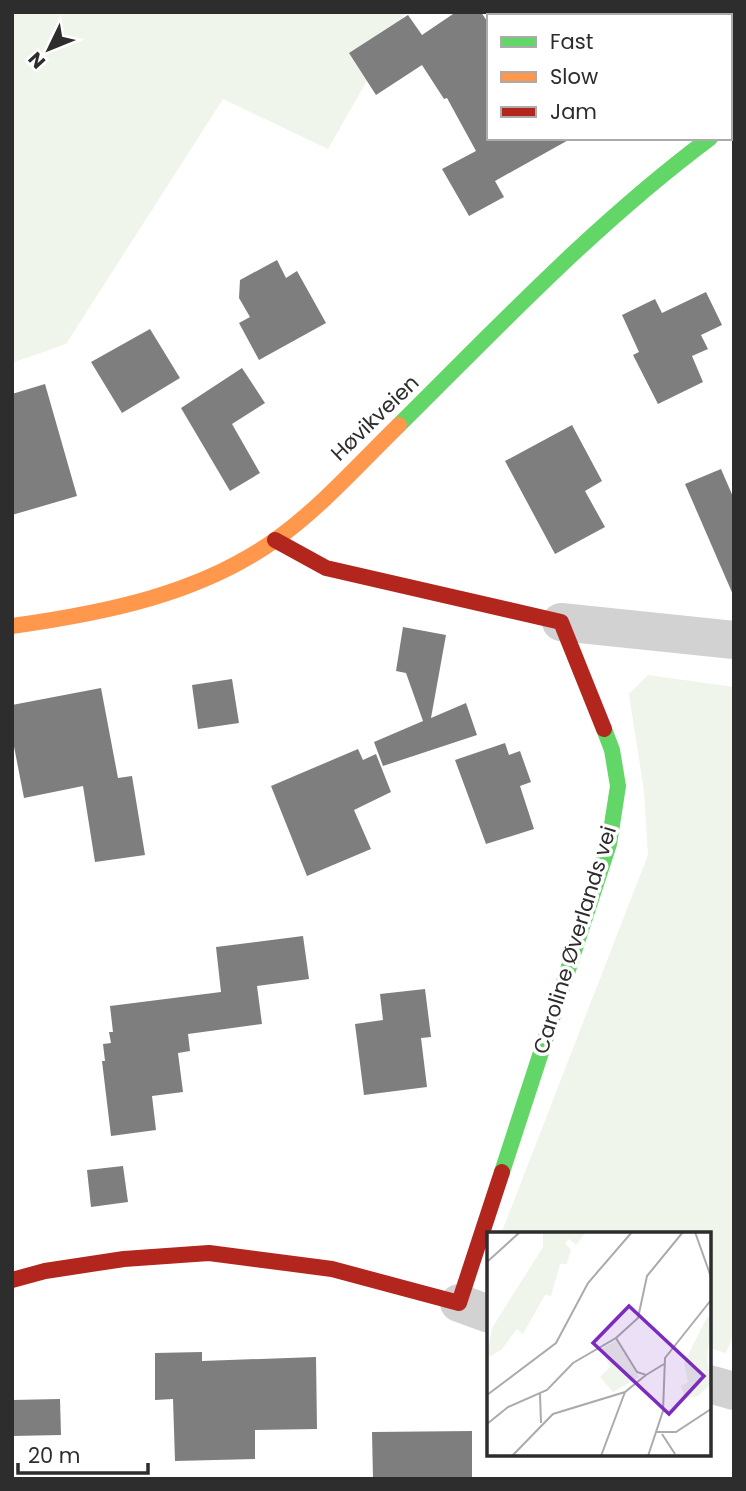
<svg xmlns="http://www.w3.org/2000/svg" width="746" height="1491" viewBox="0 0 746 1491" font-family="Poppins,sans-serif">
<rect width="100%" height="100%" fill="#fff"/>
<g fill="#eff5ea">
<polygon points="12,12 406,12 328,149 223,99 66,344 12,363"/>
<polygon points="648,675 734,687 734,1334 726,1353 709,1348 709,1234 501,1234 648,855 644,791 629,694"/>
</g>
<g fill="#7e7e7e">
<polygon points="456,12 481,12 489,24 489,138 572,138 495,181 504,197 469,216 442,169 476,151 447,98 444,99 422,65 376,95 349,53 408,15 422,35"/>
<polygon points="277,260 286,278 297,271 326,323 259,360 239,323 250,317 239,298 240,280"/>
<polygon points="706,292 722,325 701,335 708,349 692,356 703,382 658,404 633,355 639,352 622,315 655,299 662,313"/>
<polygon points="150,329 180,378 122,413 91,362"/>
<polygon points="242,368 265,403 232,424 260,473 230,491 181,408"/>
<polygon points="45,384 77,496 12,515 12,394"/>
<polygon points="572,425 602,481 585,491 605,527 555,554 505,461"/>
<polygon points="721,469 734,499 734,597 685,484"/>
<polygon points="403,627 446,635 431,718 466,703 477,735 383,766 374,742 423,721 406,673 396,671"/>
<polygon points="232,679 239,723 198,729 192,685"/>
<polygon points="101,688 118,778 132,776 145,855 95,862 83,786 24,798 12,736 12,705"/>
<polygon points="505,743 509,755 520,751 531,782 520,786 534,829 486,844 455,760"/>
<polygon points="358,749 363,760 376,754 391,792 354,810 371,849 307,876 271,786"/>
<polygon points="303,936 309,979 257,986 262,1024 188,1034 190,1051 178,1053 183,1092 152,1096 156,1130 111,1136 102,1061 105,1061 103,1044 111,1043 109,1032 113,1032 110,1006 221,992 216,947"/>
<polygon points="425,989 431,1037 421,1038 427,1087 364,1095 355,1024 383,1020 380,994"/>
<polygon points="123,1166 128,1202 91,1207 87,1170"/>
<polygon points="202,1352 202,1361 316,1357 317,1429 255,1430 255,1459 175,1461 173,1399 155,1400 155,1353"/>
<polygon points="60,1399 61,1435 12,1436 12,1400"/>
<polygon points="472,1431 472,1479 373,1479 372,1432"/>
</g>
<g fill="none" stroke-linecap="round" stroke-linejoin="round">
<g stroke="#d2d2d2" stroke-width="38">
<polyline points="561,622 734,640"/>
<polyline points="459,1303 489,1314"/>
<polyline points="709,1384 734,1391"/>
</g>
<g stroke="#63d668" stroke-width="16">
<path d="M399 425C500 325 596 223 710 138"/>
<polyline points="502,1172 609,844 618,786 612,750 604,729"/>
</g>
<path stroke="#ff974d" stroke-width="16" d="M12 626C105 613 201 594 278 538 322 506 360 463 399 425"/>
<g stroke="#b3261e" stroke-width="16">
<polyline points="275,540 326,568 561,622 604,729"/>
<polyline points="12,1280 45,1271 124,1259 209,1253 332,1269 459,1303 502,1172"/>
</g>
</g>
<g text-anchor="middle" stroke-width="7" stroke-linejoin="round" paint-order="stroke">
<g font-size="21" fill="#2d2d2d" stroke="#fff">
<text transform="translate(375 418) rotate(-44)" y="7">Høvikveien</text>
<text transform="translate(575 940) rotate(-73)" y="7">Caroline Øverlands vei</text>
</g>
</g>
<g transform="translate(487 1232)">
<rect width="224" height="224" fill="#fff"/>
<path d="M56 0H99L89 13 82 7 78 11 84 18 80 32H73L64 64 58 63 36 102 30 97 14 118 0 126 5 96 56 15ZM220 85 224 87 220 127 224 152 211 164 198 167 194 154 201 150 197 131ZM130 108 152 145 126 160 113 145 123 135 114 117Z" fill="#eff5ea"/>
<path fill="none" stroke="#ababab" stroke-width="2" d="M208 0 224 45M0 30 33 0M177 132 159 143 150 140 129 106 151 86 160 44 196 0M53 162 54 191M0 163 69 111 101 51 145 0M0 192 21 175 60 158 86 131 129 106M170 200H189L224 177M175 202 188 222M25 224 66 182 138 160 159 143M114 224 138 160M161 224 176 179 178 126 224 68"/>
<path fill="#7b2cbf" fill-opacity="0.15" stroke="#7b2cbf" stroke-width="3.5" d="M142 74 217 144 182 182 106 111Z"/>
<rect width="224" height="224" fill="none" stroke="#2d2d2d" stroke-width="3.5"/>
</g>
<rect width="746" height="1491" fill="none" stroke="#2d2d2d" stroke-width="28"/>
<rect x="487" y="14" width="245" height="126" fill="#ffffff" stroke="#ababab" stroke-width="2"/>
<rect x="501" y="37" width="35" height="10" fill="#63d668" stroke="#ababab" stroke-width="2"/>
<text x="550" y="49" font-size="21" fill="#2d2d2d">Fast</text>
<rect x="501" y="72" width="35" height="10" fill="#ff974d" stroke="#ababab" stroke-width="2"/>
<text x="550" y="84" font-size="21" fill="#2d2d2d">Slow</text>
<rect x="501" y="107" width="35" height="10" fill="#b3261e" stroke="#ababab" stroke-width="2"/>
<text x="550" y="119" font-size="21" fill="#2d2d2d">Jam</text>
<g transform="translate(49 49) rotate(227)" stroke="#ffffff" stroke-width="5" paint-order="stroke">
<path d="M0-5L12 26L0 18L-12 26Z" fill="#2d2d2d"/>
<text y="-10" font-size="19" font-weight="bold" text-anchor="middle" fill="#2d2d2d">N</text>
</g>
<path d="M18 1463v10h130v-10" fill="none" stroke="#2d2d2d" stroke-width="3.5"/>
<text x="28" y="1463" font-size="21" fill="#2d2d2d" stroke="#ffffff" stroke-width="5" paint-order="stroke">20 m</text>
</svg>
